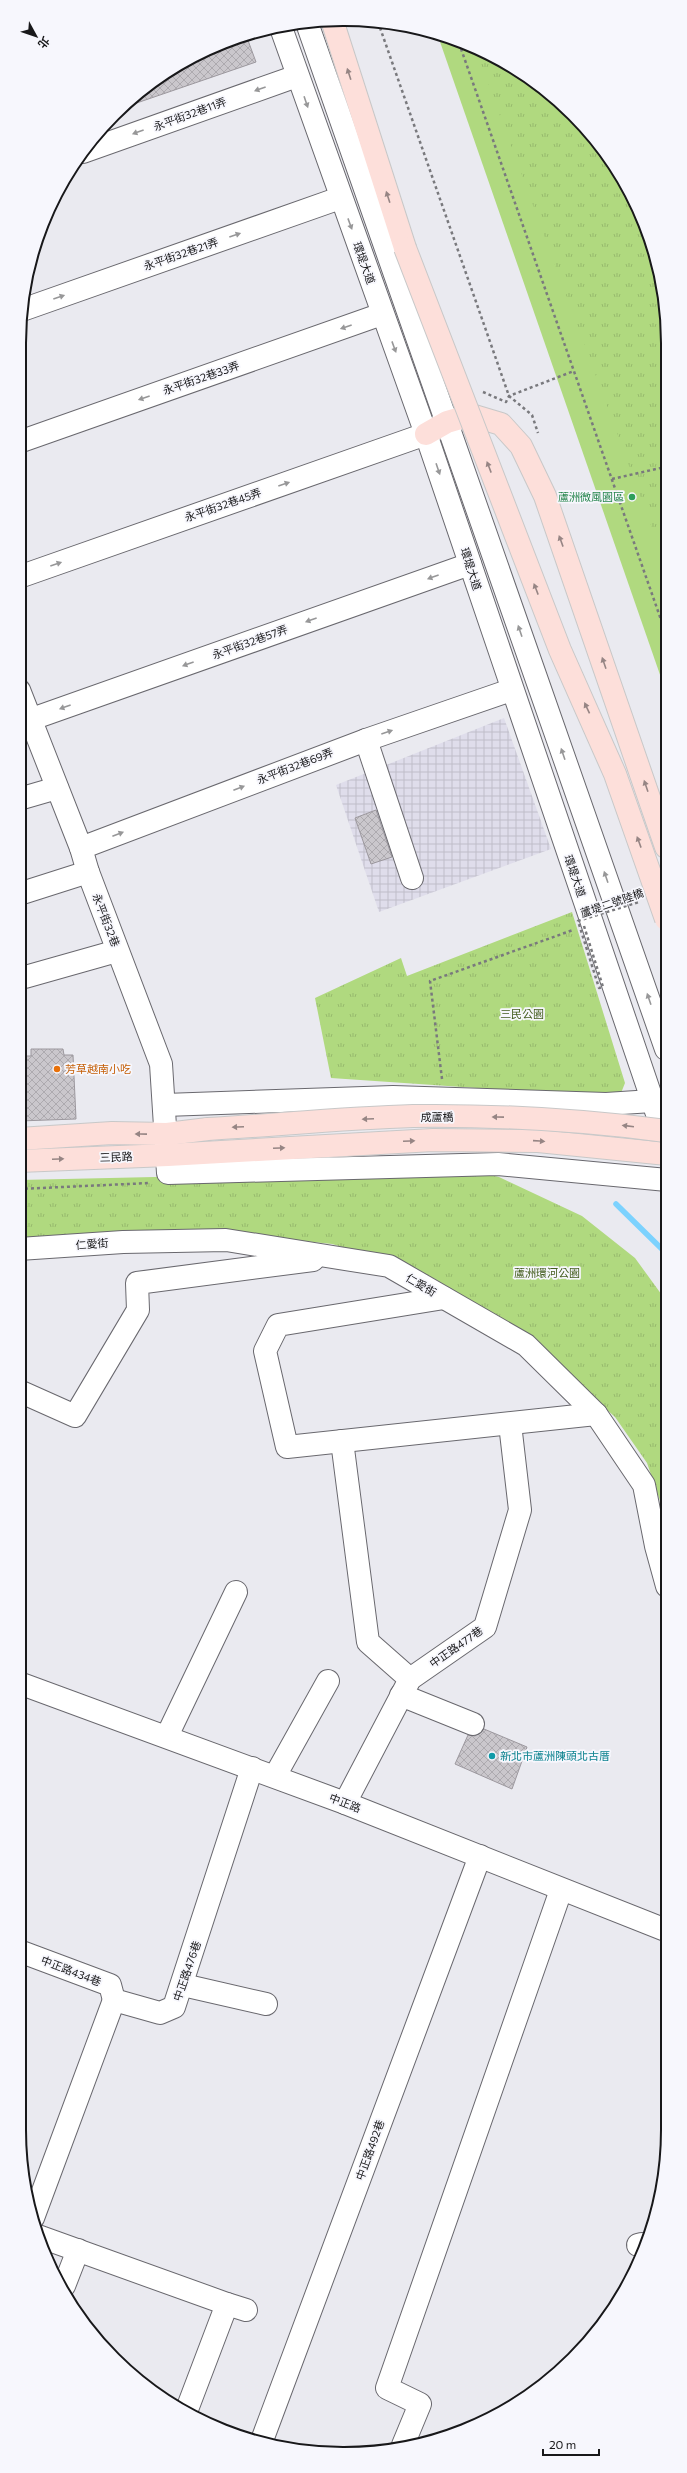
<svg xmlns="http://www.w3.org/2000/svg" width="687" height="2473" viewBox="0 0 687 2473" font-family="Commissioner,'Noto Sans TC',sans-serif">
<defs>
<pattern id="industrial-grid" width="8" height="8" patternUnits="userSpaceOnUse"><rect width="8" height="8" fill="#dfddeb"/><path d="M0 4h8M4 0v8" fill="none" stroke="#bfbdc9"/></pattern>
<pattern id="park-tufts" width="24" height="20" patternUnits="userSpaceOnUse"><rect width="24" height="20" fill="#b0d97f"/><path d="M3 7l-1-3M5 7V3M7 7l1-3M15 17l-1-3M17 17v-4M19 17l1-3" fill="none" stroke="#97ba6d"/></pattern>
<pattern id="building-cross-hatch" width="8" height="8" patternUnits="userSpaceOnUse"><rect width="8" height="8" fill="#cac7cc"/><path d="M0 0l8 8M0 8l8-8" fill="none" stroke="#adaaaf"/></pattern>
</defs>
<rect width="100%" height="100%" fill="#eaeaf0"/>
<polygon fill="url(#industrial-grid)" points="504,718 551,849 379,912 336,785"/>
<polygon fill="#b0d97f" points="438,36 487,53 573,114 635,200 665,301 666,692"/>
<g fill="url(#park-tufts)">
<polygon points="475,48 487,53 573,114 635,200 665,301 666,566"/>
<polygon points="572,912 625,1083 621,1093 610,1097 331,1078 315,998 401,958 407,976"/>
<polygon points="467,1170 499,1177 582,1216 635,1258 667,1302 667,1521 647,1463 615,1417 533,1344 435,1279 380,1258 332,1244 229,1233 19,1244 19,1180"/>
</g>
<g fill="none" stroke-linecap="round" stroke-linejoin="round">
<polyline stroke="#7cd2fe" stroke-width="5.5" points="616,1204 667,1254"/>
</g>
<g fill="url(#building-cross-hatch)" stroke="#9c989e">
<polygon points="246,35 256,62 125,107 124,106 163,74 219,44"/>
<polygon points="376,810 392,857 371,864 355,818"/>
<polygon points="31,1049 63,1049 64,1055 73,1055 76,1119 19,1121 19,1103 26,1103 25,1056 31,1056"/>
<polygon points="484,1729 527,1747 512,1789 455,1764 468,1735 475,1736"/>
</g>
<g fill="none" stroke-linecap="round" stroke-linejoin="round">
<defs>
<g id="minor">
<polyline points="307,23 666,1049"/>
<polyline points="280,25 426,434 657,1114"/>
<polyline points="83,152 297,76"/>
<polyline points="22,310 340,198"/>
<polyline points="19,442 382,314"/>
<polyline points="19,577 426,434"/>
<polyline points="19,690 81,848 88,872 161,1064 168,1173 498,1164 667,1180"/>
<polyline points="29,720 470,564"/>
<polyline points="366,740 412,878"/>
<polyline points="19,799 57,788"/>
<polyline points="81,848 366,740 511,690"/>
<polyline points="19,894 88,872"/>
<polyline points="25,977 117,951"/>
<polyline points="165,1105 393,1097 606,1104 652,1101 662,1109"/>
<polyline points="19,1249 123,1242 226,1240 389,1266 526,1345 596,1414 644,1485 656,1546 667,1586"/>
<polyline points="444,1298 278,1325 265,1351 287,1447 596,1414"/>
<polyline points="19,1391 75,1416 138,1310 137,1283 313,1260"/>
<polyline points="342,1441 368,1642 410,1679"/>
<polyline points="19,1683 345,1803 668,1931"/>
<polyline points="401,1695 473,1724"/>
<polyline points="167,1736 236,1592"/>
<polyline points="275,1776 328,1681"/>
<polyline points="345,1803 410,1679 485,1627 520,1510 510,1424"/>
<polyline points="19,1951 110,1985 114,2000"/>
<polyline points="183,1985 266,2004"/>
<polyline points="114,2000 160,2013 174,2007 252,1768"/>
<polyline points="33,2218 114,2000"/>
<polyline points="38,2236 227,2304 186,2412"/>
<polyline points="638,2245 642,2244"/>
<polyline points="64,2286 78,2250"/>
<polyline points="227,2304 246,2310"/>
<polyline points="261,2443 480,1856"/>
<polyline points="403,2445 420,2404 387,2388 561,1890"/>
</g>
<g id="major">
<polyline points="332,20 405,248"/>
<polyline points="426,434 447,422 471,415 501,424 521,446 545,496 666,847"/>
<polyline points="19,1139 112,1133 167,1134 208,1129"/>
<polyline points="19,1161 168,1155 433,1140 538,1141 667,1154"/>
</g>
</defs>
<use href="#minor" stroke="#69686e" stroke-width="24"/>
<use href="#major" stroke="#c8c8c8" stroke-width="24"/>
<g stroke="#79797d" stroke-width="2.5" stroke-dasharray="3 3" stroke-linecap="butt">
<polyline points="378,22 509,396 532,415 538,433"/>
<polyline points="459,43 666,634"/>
<polyline points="483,392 506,402 509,396 574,371"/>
<polyline points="612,479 665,467"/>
<polyline points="442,1079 430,981 573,930"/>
<polyline points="19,1189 150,1183"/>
</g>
<use href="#minor" stroke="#fff" stroke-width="22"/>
<use href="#major" stroke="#fddfda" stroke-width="22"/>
<defs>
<g id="major-bridge">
<polyline points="405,248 560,650 615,774 666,919"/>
<path d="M208 1129C276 1125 345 1118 413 1116 498 1115 583 1120 666 1131"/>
</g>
</defs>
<use href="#major-bridge" stroke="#c8c8c8" stroke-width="24" stroke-linecap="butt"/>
<polyline stroke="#79797d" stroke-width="2.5" stroke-dasharray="3 3" stroke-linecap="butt" points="584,926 603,987 599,988 578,921 639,902"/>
<use href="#major-bridge" stroke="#fddfda" stroke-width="22"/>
</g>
<defs><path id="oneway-solid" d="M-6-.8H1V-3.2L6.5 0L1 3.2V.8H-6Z"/></defs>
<g fill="#968584">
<use href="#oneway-solid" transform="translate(349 74) rotate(-108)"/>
<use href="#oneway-solid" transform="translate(388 197) rotate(-108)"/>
<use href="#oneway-solid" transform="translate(489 467) rotate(-111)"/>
<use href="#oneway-solid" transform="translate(561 541) rotate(-110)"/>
<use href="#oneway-solid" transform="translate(536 589) rotate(-111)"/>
<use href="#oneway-solid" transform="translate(604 663) rotate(-109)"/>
<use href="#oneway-solid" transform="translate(587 708) rotate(-115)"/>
<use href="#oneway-solid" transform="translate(646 786) rotate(-109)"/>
<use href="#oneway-solid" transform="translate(639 842) rotate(-110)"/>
<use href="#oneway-solid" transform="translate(498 1117) rotate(-179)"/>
<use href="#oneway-solid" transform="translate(368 1119) rotate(177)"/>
<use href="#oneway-solid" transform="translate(628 1126) rotate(-173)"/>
<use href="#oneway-solid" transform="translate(238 1127) rotate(177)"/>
<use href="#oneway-solid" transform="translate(141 1134) rotate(-179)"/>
<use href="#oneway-solid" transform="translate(409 1141) rotate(-3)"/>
<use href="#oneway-solid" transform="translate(539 1141) rotate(4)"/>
<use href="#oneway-solid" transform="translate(279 1148) rotate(-3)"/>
<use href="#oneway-solid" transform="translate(58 1159) rotate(-2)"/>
</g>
<g fill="#979798">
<use href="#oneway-solid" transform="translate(260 89) rotate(160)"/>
<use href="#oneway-solid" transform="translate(306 102) rotate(71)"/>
<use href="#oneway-solid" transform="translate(138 132) rotate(160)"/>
<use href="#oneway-solid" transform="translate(350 224) rotate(70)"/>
<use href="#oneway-solid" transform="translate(235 235) rotate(-19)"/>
<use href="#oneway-solid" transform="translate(59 297) rotate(-19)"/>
<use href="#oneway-solid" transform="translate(346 327) rotate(161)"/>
<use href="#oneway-solid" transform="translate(394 347) rotate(70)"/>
<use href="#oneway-solid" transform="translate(144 398) rotate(161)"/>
<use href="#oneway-solid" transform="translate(438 469) rotate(71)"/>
<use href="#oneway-solid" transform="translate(284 484) rotate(-19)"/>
<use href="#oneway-solid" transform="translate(56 564) rotate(-19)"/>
<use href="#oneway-solid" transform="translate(433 577) rotate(160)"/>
<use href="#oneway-solid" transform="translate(311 620) rotate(160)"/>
<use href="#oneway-solid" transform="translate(520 631) rotate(-109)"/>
<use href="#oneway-solid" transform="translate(188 664) rotate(160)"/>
<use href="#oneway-solid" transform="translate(65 707) rotate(160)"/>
<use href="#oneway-solid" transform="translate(387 732) rotate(-19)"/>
<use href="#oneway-solid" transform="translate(563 754) rotate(-109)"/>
<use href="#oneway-solid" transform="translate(239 788) rotate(-21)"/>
<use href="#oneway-solid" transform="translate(118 834) rotate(-21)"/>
<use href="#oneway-solid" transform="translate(606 877) rotate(-109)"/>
<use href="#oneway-solid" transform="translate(649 999) rotate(-109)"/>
</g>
<circle fill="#2e9e5b" stroke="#f7f7fd" stroke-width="1.5" cx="632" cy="497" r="4"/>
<circle fill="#e8710a" stroke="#f7f7fd" stroke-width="1.5" cx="57" cy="1069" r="4"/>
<circle fill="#0f9aa8" stroke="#f7f7fd" stroke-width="1.5" cx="492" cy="1756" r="4"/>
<g text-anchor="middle" stroke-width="3.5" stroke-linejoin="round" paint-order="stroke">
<g font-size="11" fill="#18181a" stroke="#f7f7fd">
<text transform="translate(190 114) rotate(-20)" y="4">永平街32巷11弄</text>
<text transform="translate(181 254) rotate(-19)" y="4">永平街32巷21弄</text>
<text transform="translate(364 263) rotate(70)" y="4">環堤大道</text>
<text transform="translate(201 378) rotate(-19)" y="4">永平街32巷33弄</text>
<text transform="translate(223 505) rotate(-19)" y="4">永平街32巷45弄</text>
<text transform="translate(471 569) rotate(72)" y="4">環堤大道</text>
<text transform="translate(250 642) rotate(-20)" y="4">永平街32巷57弄</text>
<text transform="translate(295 766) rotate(-21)" y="4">永平街32巷69弄</text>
<text transform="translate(575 876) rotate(71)" y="4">環堤大道</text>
<text transform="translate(612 903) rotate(-19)" y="4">蘆堤二號陸橋</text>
<text transform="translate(106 920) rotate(69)" y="4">永平街32巷</text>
<text x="437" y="1121">成蘆橋</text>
<text transform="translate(116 1157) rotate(-2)" y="4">三民路</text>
<text transform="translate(92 1244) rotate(-4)" y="4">仁愛街</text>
<text transform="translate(421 1285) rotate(31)" y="4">仁愛街</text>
<text transform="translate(456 1647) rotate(-35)" y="4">中正路477巷</text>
<text transform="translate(345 1803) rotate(21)" y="4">中正路</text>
<text transform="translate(71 1971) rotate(21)" y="4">中正路434巷</text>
<text transform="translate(187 1971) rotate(-71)" y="4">中正路476巷</text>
<text transform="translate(370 2150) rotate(-70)" y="4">中正路492巷</text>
</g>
<g font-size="11" fill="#27864d" stroke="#f7f7fd" text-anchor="end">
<text x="624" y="501">蘆洲微風園區</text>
</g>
<g font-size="11" fill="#435d1d" stroke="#f7f7fd">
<text x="522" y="1018">三民公園</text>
<text x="547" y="1277">蘆洲環河公園</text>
</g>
<g font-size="11" fill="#c56008" stroke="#f7f7fd" text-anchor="start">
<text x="65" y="1073">芳草越南小吃</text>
</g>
<g font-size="11" fill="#0d838f" stroke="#f7f7fd" text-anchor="start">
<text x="500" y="1760">新北市蘆洲陳頭北古厝</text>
</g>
</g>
<path d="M0 0H687V2473H0ZM343 26H344A317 317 0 0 1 661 343V2130A317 317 0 0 1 344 2447H343A317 317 0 0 1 26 2130V343A317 317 0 0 1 343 26Z" fill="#f7f7fd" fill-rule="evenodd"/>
<path fill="none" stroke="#18181a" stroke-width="2" d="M343 26H344A317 317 0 0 1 661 343V2130A317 317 0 0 1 344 2447H343A317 317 0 0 1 26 2130V343A317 317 0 0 1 343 26Z"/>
<g transform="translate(36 36) rotate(130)" stroke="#f7f7fd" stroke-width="3" paint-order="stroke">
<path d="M0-3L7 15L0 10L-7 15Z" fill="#18181a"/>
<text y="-6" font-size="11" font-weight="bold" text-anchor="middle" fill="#18181a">北</text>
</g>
<path d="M543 2449v6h56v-6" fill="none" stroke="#18181a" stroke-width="2"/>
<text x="549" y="2449" font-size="12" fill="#18181a" stroke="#f7f7fd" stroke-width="3" paint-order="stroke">20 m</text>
</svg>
